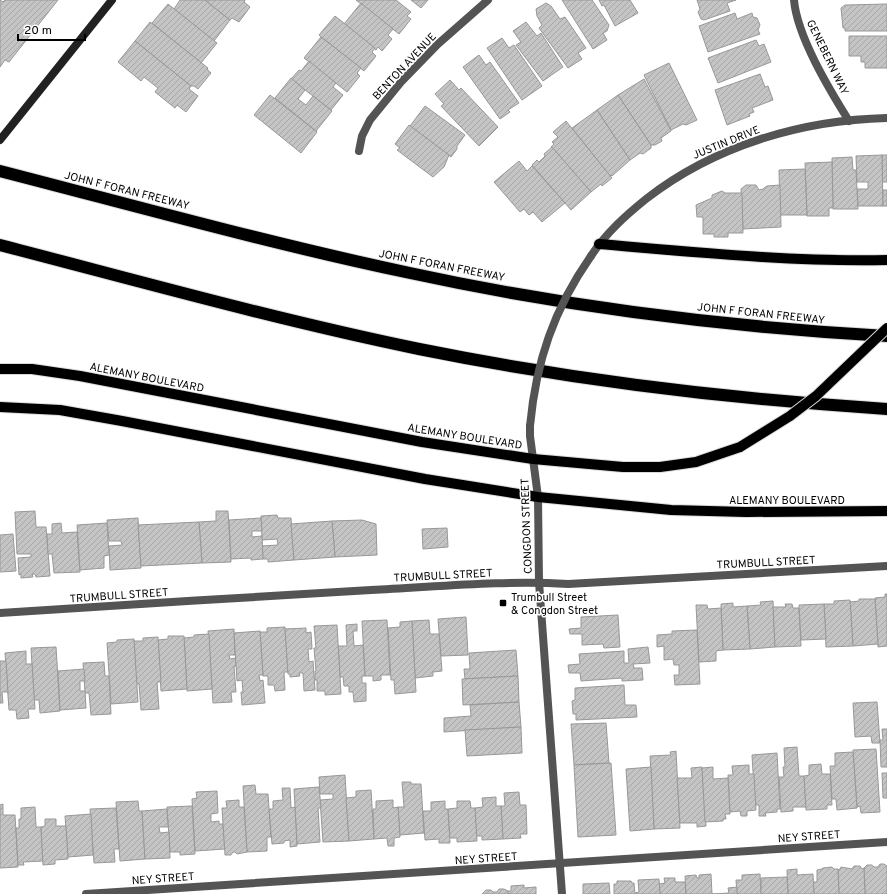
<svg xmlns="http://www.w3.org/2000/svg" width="887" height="894" viewBox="0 0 887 894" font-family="Overpass,sans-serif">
<defs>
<pattern id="building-hatch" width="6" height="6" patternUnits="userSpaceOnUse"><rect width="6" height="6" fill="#c4c4c4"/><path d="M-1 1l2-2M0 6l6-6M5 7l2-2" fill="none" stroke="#a7a7a7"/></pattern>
</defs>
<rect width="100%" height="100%" fill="#fff"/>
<g fill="url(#building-hatch)" stroke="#989898">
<polygon points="0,0 3,2 5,0 58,0 9,62 5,60 0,67"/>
<polygon points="180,0 205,0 230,20 214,41 174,9"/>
<polygon points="205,0 245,0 244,2 250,7 239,22 232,18 230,20"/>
<polygon points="356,0 396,0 411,12 407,16 411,19 399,34"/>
<polygon points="411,0 428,0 421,8"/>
<polygon points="562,0 592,0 609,25 607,31 603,33 607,40 593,49"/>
<polygon points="599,0 630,0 638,13 615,26 604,5 602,6"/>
<polygon points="697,0 736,0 727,3 730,11 704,20 701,19 698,12 700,9"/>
<polygon points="361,3 393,29 388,35 392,39 382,51 378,47 376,50 344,24"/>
<polygon points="546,3 551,6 560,19 565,17 586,48 578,53 582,59 568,68 539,28 542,25 537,16 536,9"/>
<polygon points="168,4 217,43 201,63 152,23"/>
<polygon points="887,4 887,31 845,31 845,28 843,28 841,8 845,5"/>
<polygon points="735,13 737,19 752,13 753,17 757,18 760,25 758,30 760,34 708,52 699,26"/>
<polygon points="335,16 375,48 372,52 376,56 364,71 319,35"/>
<polygon points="150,22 208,68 207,69 211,73 198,89 194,86 191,86 135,41"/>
<polygon points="526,22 537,36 541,33 563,67 543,81 516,45 521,42 513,31"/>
<polygon points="849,36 887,36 887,68 865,68 865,62 861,62 861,56 849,56"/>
<polygon points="321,37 361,68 357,73 360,76 347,92 304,58"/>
<polygon points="502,38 509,48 514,45 542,86 522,100 487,48"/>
<polygon points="756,40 759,46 764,44 771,62 718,83 708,58"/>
<polygon points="135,41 191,86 189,89 198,96 186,112 177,105 175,108 155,92 158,88 144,77 141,81 118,62"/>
<polygon points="479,55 486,65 490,62 519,103 508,110 510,112 500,119 463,67"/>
<polygon points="309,61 336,83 333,87 343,95 331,110 291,79 299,70 301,71"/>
<polygon points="669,63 697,120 686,125 683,124 671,130 644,75"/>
<polygon points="760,74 765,87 768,86 773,100 752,108 754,112 749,114 750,116 727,125 715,90"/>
<polygon points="291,78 305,90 298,99 306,105 313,96 332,111 316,131 275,98"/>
<polygon points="644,79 671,131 661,138 662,141 655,145 651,145 618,95"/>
<polygon points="450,80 459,90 461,88 498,127 479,146 441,106 444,104 435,94"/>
<polygon points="270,95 317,132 301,153 254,115"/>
<polygon points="618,95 651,145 651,148 643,154 640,153 630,160 597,110"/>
<polygon points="425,106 465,135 457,146 457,149 451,157 410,126"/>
<polygon points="597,110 630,160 612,176 611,175 610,176 572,128"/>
<polygon points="566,121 612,178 602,186 601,184 591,192 551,147 554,144 552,142 558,137 553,132"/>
<polygon points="409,125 449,155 444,167 433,177 397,150 400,148 395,144"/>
<polygon points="552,147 591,192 571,210 532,165 537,160 539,162 545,156 544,154"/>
<rect x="882" y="155" width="5" height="27"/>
<polygon points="882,155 883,206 858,206 857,189 868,189 868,182 857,182 856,156"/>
<polygon points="852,157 853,170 856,170 858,209 833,209 832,158"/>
<polygon points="519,161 527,171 532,166 565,203 542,222 533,212 529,215 524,209 520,212 494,182"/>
<polygon points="832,162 833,208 829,208 829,216 807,216 805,163"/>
<polygon points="805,169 807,215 780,215 779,170"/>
<polygon points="746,185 756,185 759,190 763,189 767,186 780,185 781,227 743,229 741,189"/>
<rect x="883" y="190" width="4" height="16"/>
<polygon points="722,191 725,193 742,193 743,233 728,233 728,237 714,237 714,234 703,234 703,217 697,217 696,205 712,198 712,195"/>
<polygon points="35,511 36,527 46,527 50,576 36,577 35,574 32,574 33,577 21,578 21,574 19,575 18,558 31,557 31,554 17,554 15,512"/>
<polygon points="216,511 228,511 231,562 202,563 199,522 216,521"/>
<polygon points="277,515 278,518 291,518 294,560 268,562 268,559 263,559 262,546 278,545 277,539 262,540 261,516"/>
<polygon points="138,518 141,568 110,570 109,546 122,545 121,541 109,541 107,520"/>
<polygon points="261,518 262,531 252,531 252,537 262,536 263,559 251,560 251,558 231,559 229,520"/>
<polygon points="362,520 376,524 377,555 335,557 332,521"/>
<polygon points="332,521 335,557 294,560 291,524"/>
<polygon points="199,522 202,563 141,566 138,525"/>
<polygon points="61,523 62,533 77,532 80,572 54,573 52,554 48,554 47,534 52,534 52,524"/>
<polygon points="107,523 109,555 104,556 104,568 80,570 77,525"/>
<polygon points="447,528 448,547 423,549 422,529"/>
<polygon points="13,534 16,571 0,572 0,535"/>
<polygon points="885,594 887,594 887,646 878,647 875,598 885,597"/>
<polygon points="859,599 875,599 878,644 853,646 850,602 859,601"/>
<polygon points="850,600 853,646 826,647 824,604 834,604 834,601"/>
<polygon points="773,601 775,647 750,649 747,606 761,605 760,602"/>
<polygon points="733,603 733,607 747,606 750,649 723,650 721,604"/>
<polygon points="785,604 792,604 793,608 799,608 801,646 775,647 773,607 786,607"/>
<polygon points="824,604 826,639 801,640 799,605"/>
<polygon points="696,605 707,605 708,609 721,608 723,650 716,651 716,661 699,662"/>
<polygon points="618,615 620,647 604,648 603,644 582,645 582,634 570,634 569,629 581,628 581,617"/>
<polygon points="466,617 468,655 441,656 438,619"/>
<polygon points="387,620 390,675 381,675 381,680 373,681 373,676 365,676 362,621"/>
<polygon points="429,620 430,634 439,634 442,671 433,672 433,676 415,678 412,621"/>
<polygon points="412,621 416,692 395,694 394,680 391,680 388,628 400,627 400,622"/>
<polygon points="357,624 357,631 353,631 354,646 363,645 365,676 362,676 362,683 366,683 366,701 354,702 353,692 349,692 349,686 344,686 343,677 340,677 338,646 347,646 346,625"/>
<polygon points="337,625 341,694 325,695 325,691 317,691 317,680 315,680 315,671 316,671 314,648 316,648 314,626"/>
<polygon points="285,627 288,672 284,672 285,690 275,691 274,685 268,685 268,676 263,676 260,632 267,632 267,628"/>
<polygon points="306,628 306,633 311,632 312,649 308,649 309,662 313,661 315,690 304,691 303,673 299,673 300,676 290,677 290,674 288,674 285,629"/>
<polygon points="234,629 235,655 229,655 230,659 236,658 236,666 234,666 236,692 231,692 232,702 213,703 208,631"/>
<polygon points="697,630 700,684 675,685 674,675 679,675 679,665 674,665 673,659 664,660 664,646 657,647 657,635 672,634 672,631"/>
<polygon points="260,631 263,675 259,675 260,681 263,680 265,703 242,705 241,692 243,692 242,680 237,681 234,633"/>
<polygon points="209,634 212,689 187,691 184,638 194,637 194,635"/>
<polygon points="168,636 184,636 187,689 161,691 158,640 168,639"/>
<polygon points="158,637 161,682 157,682 159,709 141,710 139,684 136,684 134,641 143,641 143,638"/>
<polygon points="134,639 138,702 111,704 107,643 117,642 117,640"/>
<polygon points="56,647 60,711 40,713 39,700 34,700 31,648"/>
<polygon points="648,647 650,663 633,664 634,668 642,668 643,680 622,681 622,678 581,681 580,673 569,673 568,665 580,664 579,654 624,651 624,663 629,663 628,649"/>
<polygon points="516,650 518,676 465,679 464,669 470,669 469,653"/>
<polygon points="26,651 26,664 32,664 35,709 28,709 29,718 17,719 16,710 9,710 5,653"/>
<polygon points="0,661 6,661 8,692 2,692 3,703 0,703"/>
<polygon points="104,662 105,676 109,676 111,714 91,715 89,693 85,693 83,663"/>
<polygon points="84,669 85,681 80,681 80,691 85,691 86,708 60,710 58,671"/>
<polygon points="518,676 519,702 463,705 462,679"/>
<polygon points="624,685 625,705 636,705 637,717 576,720 576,714 573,714 572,701 575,700 575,688"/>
<polygon points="519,702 521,727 444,732 444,718 471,716 470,705"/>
<polygon points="877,702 880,743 872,743 871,736 855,737 853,703"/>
<polygon points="606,723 609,763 574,765 571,724"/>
<polygon points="521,727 522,753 467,756 465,730"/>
<polygon points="882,729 887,729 887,767 881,767 880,740 883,740"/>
<polygon points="797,747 799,776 804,776 806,807 793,807 793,811 781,812 779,777 784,777 783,767 785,767 784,748"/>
<polygon points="876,749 880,812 861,813 860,806 857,807 853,750"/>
<polygon points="676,751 680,828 654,829 650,756 671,755 670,752"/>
<polygon points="853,752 857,808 837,810 836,799 832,799 830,766 835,766 835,753"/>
<polygon points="777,753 780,809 777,809 777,812 765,813 766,816 759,816 759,805 755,805 752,755"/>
<polygon points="611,763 616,835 578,837 574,765"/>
<polygon points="821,764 822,774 830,774 832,805 827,805 827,809 806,810 804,776 809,775 809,765"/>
<polygon points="749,765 749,774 754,774 756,810 747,811 747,816 741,816 740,811 730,812 728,775 733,775 732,766"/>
<polygon points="651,767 654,829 630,831 626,769"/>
<polygon points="702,767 706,826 697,827 697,823 680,823 677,778 692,778 691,768"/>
<polygon points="713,767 713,779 728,778 730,814 725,814 726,819 723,819 723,821 705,822 702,768"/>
<polygon points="882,773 887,773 887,798 883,798"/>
<polygon points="345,775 349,841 323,842 320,800 333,799 333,794 320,794 319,777"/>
<polygon points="402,782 411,782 411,784 421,784 424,833 400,835 398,807 404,807"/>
<polygon points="255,785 256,794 268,794 271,837 267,837 267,851 247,852 243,786"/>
<polygon points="319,787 321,808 318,808 320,842 297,844 294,789"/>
<polygon points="282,788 290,788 291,808 295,807 297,846 290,847 290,840 284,841 284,843 272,844 269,809 273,809 273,801 283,800"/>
<polygon points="371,790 374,839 349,841 346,798 356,797 356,791"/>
<polygon points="217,791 218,813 211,814 211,822 219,821 219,824 223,824 225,849 195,851 192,799 197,798 196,792"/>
<polygon points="519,792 520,805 526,805 527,834 520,834 521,838 503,839 501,806 505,806 504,793"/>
<polygon points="496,797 496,806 501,806 503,839 482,840 482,836 476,836 475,808 483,807 482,798"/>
<polygon points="239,800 239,807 244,807 247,852 237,854 235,852 233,852 231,855 225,855 222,808 227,808 226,801"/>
<polygon points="393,800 393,808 398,807 400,837 394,838 394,846 388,846 387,838 374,839 373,809 376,809 376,801"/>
<polygon points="138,801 139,811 142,811 145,859 120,861 116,802"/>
<polygon points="445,801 445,809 448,809 450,843 439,843 439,839 425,840 423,811 431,811 431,802"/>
<polygon points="457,801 470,801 471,808 475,808 477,841 457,842 457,838 450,838 448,809 457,808"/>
<polygon points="3,804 3,815 15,815 18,867 0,868 0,805"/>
<polygon points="192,806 195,854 180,855 180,852 170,852 167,807"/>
<polygon points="35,807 36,827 41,827 43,861 23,862 24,865 18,865 16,828 19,828 19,819 21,819 21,808"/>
<polygon points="116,808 119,849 114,849 115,862 94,863 90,809"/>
<polygon points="167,809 168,827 159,827 160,833 169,832 170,858 145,859 142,811"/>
<polygon points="91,814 93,855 68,857 65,816"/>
<polygon points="45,819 56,819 56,826 66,826 68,859 55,860 55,864 43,865 41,827 45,826"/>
<polygon points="880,864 884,864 887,866 887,894 865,894 864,868 867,865 872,865 874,867 878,867"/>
<polygon points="854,866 860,866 862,869 864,868 865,894 839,894 838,870 840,869 841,867 852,869"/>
<polygon points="832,867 834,869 838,869 839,894 814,894 813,882 817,882 817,870 822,869 823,868"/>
<polygon points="797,869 797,875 813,874 814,894 788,894 787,870"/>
<polygon points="711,874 712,894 686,894 685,876 696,875 697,878 699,878 699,875"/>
<polygon points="760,874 761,894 737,894 736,880 742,880 742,875"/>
<polygon points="787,877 788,894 761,894 761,878"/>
<polygon points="664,878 675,878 675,882 685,882 686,894 660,894 659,884 665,883"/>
<polygon points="659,879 660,894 635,894 635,893 639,892 638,880"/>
<polygon points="617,881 631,881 632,883 634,883 635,894 614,894 614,884 617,884"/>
<polygon points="609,883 610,894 583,894 583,884"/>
<polygon points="524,885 524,888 536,887 536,894 508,894 508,891 511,891 511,886"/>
<polygon points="737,887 737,894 712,894 729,893 728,888"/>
<polygon points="499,889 504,889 508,891 508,894 482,894 486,890 491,890 493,892 497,892"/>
</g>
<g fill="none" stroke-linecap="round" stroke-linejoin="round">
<defs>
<g id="primary">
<path d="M599 244C694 252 792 262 887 260"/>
<polyline points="0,369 32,369 80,376 422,442 533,459 623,467 660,467 696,462 740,447"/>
<polyline points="0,407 60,410 122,421 425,479 538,497 671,510 746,512 887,511"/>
</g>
<g id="motorway">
<path d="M0 171C136 206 272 244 410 273 567 307 727 327 887 336"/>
<path d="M0 245C139 281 278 320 419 349 573 380 730 399 887 409"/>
</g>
</defs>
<use href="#primary" stroke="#dbdbdb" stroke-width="12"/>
<use href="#motorway" stroke="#dbdbdb" stroke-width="14"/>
<g stroke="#545454" stroke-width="8">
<path d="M794 0C797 36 829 89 849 121"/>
<polyline points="359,151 362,136 370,120 401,82 438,44 488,0"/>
<path d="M591 256C606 233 625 216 646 199 714 146 801 120 887 118"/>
<polyline points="530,426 530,436 538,497 539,582 562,894"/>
<path d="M0 613C124 605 247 597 371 590 436 587 502 580 568 584L887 566"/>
<polyline points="86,894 887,842"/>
</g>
<polyline stroke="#212121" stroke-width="8" points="0,140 112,0"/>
<use href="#primary" stroke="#000" stroke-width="10"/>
<use href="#motorway" stroke="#000" stroke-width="12"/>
<defs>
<polyline id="primary-bridge" points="740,447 790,416 816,396 887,328"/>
</defs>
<use href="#primary-bridge" stroke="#dbdbdb" stroke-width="12" stroke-linecap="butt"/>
<path stroke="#545454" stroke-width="8" d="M530 426C536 361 554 309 591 256"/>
<use href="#primary-bridge" stroke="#000" stroke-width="10"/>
</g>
<rect fill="#000" stroke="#fff" stroke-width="1.5" x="499" y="599" width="8" height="8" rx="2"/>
<g text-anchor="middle" stroke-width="3" stroke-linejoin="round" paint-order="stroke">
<g font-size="11" fill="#000" stroke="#fff">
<text transform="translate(828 57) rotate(64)" y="4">GENEBERN WAY</text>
<text transform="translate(404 66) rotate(-47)" y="4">BENTON AVENUE</text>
<text transform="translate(726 142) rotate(-22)" y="4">JUSTIN DRIVE</text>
<text transform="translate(127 190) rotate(14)" y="4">JOHN F FORAN FREEWAY</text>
<text transform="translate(442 265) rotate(11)" y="4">JOHN F FORAN FREEWAY</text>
<text transform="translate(761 313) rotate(6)" y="4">JOHN F FORAN FREEWAY</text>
<text transform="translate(147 377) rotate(11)" y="4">ALEMANY BOULEVARD</text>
<text transform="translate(465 436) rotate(9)" y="4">ALEMANY BOULEVARD</text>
<text x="787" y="504">ALEMANY BOULEVARD</text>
<text transform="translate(526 526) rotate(-92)" y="4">CONGDON STREET</text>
<text transform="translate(766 562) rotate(-3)" y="4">TRUMBULL STREET</text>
<text transform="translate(443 575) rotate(-3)" y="4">TRUMBULL STREET</text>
<text transform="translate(119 595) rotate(-4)" y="4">TRUMBULL STREET</text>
<text transform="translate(809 836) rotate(-4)" y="4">NEY STREET</text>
<text transform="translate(486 858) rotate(-4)" y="4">NEY STREET</text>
<text transform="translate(163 878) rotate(-4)" y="4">NEY STREET</text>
</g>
<g font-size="11" fill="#000" stroke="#fff" text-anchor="start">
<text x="511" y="601">Trumbull Street<tspan x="511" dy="13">&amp; Congdon Street</tspan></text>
</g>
</g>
<path d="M18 34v6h67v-6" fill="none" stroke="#000000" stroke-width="2"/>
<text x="24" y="34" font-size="12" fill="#000000" stroke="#ffffff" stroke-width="3" paint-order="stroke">20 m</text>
</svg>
